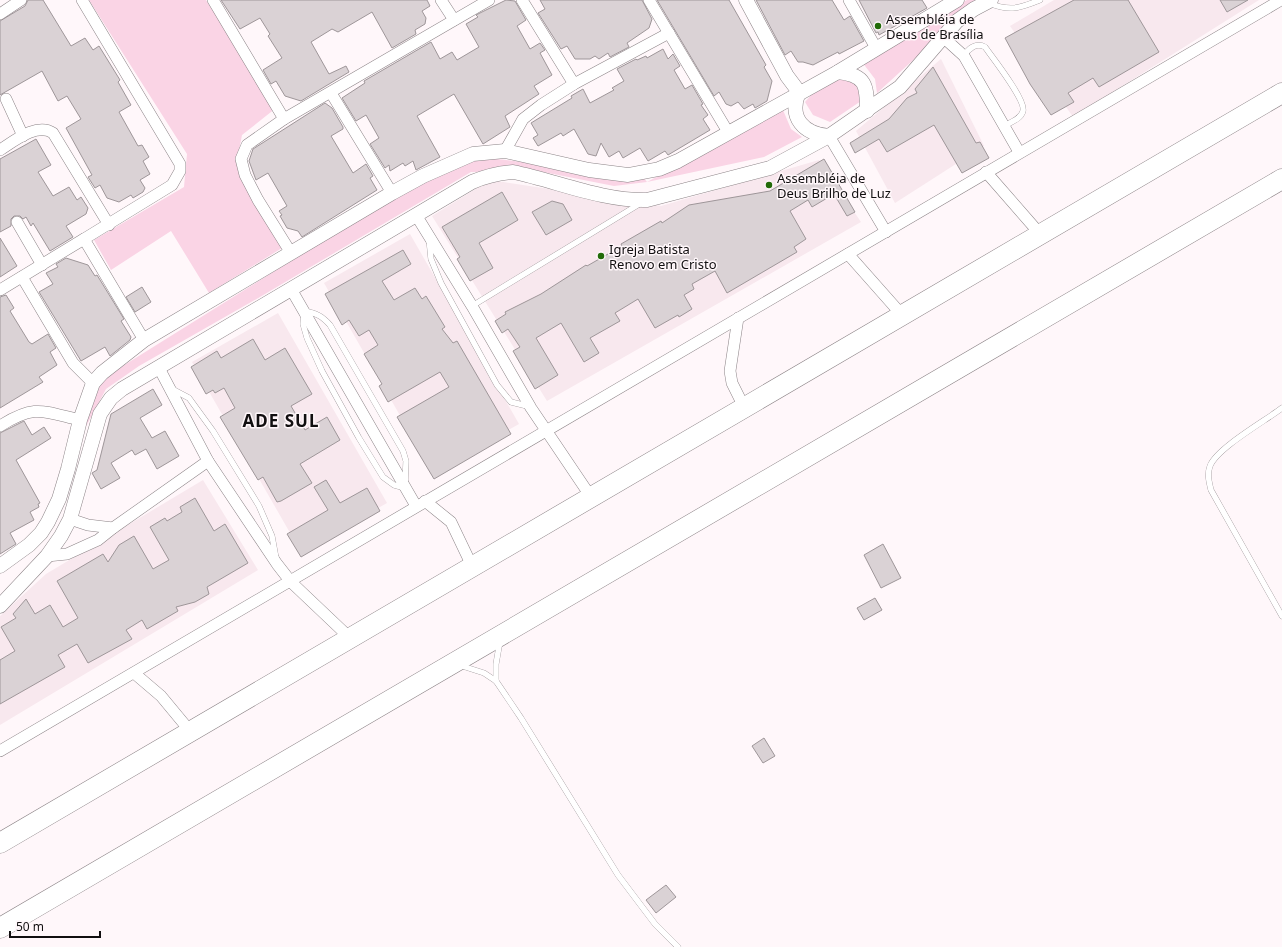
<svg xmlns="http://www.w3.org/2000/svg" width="1282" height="947" viewBox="0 0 1282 947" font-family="'Noto Sans',sans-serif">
<rect width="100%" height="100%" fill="#fff7fa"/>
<g fill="#f8e8ee">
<polygon points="1054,0 1259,0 1073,117 1010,26"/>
<polygon points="941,59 984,146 895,203 856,131"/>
<polygon points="819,160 861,222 547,401 432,216 490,180 661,206"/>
<polygon points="410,234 519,424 433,473 324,283"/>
<polygon points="278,313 387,503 301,552 192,362"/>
<polygon points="203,480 258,570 0,725 0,616 46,574"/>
</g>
<g fill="#fad4e5">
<polygon points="89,0 206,0 276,108 242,135 237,161 282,248 209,293 171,231 111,270 94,240 184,187 187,154"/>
<polygon points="967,0 979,0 877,93 875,79 862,62"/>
<polygon points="842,75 856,80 864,99 830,122 813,115 805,102 821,84"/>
<polygon points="783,110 791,129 802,137 764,157 647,182 614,186 538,171 471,172 260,297 139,366 106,389 83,432 102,379 417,182 473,156 643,177 647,182"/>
</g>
<g fill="#dad2d5" stroke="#9e9699">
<polygon points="28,0 43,0 71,46 85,38 93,50 99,46 120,80 118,82 131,105 119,112 138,146 142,145 149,157 143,161 150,174 140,180 145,188 143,192 133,198 131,195 119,202 107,198 100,185 95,188 88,177 92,175 66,128 81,119 67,96 58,101 42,71 0,95 0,21 25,6"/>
<polygon points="221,0 427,0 430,6 422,11 426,18 425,24 415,30 416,34 392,48 372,12 338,32 332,29 311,42 329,74 346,66 349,72 301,101 285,96 276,81 271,84 263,70 282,58 268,36 270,34 260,18 240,29"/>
<polygon points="506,0 515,1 526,20 517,26 530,49 540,43 545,50 540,53 552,75 534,86 539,94 505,116 510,127 483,144 454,94 417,116 440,157 416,170 413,161 405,166 403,163 390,171 389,165 385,168 370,144 379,138 366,115 356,121 342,98 365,83 364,81 431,42 440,59 452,52 457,60 479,47 466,24 478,17 476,15"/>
<polygon points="540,0 642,0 652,19 649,28 627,43 629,47 610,57 608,53 599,59 595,56 590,59 575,59 567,46 561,49 538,13 545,9"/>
<polygon points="657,0 729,0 766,65 764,67 772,81 767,101 755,108 753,104 744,109 738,102 731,106 726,104 719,92 714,96"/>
<polygon points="756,0 832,0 844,20 850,16 864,41 839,54 838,52 813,65 803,62 798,62 791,51 785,55"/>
<polygon points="859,0 922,0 927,8 879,35 878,32 876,33"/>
<polygon points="1074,0 1128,0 1159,52 1099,87 1093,78 1068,93 1074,102 1051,115 1030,84 1005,38"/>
<polygon points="1220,0 1248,0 1227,12"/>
<polygon points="663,49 668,59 673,54 680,66 674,70 685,89 692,85 703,104 701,105 708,115 703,119 710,130 668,155 665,151 648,161 640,148 623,158 619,151 609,157 601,143 596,156 588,154 574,129 563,136 561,133 554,137 538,146 533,138 538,135 531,123 572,98 571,96 583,89 590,103 614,90 612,88 624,81 617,69 636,59 637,60 646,56 647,58"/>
<polygon points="933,67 976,143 980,142 989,158 962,173 934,125 887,152 879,139 855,153 850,143 889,119 907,98 917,93 915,89"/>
<polygon points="325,103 332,108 343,127 343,129 331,136 353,173 366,164 373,176 370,178 377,190 302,237 298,231 287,228 280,216 282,215 279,211 287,206 268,173 256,180 249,161 253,149"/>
<polygon points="36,139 51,165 38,172 53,196 69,187 77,200 81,197 88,208 86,214 66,226 73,237 50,251 33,223 31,226 26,217 23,219 20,216 14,216 11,219 11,226 0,232 0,159"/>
<polygon points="824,159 855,212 847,216 834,194 812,207 808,200 790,211 806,239 794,247 797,252 727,293 715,271 692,284 694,289 684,295 692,309 679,317 678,315 655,328 638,299 615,313 620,321 590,338 599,353 584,362 561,323 536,338 558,375 535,389 513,351 520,347 508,329 502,333 495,321 506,314 505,312 541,294 586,265 587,266 622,246 621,244 661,221 662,223 689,205 770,191"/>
<polygon points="502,192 518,220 479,243 493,268 470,281 457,259 460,257 442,227"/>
<polygon points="552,201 563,204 572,220 546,235 532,212"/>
<polygon points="0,238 17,266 0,277"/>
<polygon points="403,250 411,264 382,281 394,300 415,288 422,299 426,296 445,327 442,329 453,343 457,341 511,434 434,479 397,417 449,387 440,372 388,402 379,386 382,384 364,354 378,345 369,330 359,336 349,320 342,325 325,294"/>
<polygon points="66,258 88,265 95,276 97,275 124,319 121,321 131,337 130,340 110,356 105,347 81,361 39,292 53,284 46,273 58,267 56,264"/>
<polygon points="142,287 151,302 135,312 126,297"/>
<polygon points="6,295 14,308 10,311 29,342 32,344 48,334 56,348 50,352 57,365 39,377 43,382 0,408 0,297"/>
<polygon points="253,339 265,360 285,348 312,394 291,406 305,430 327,417 340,440 300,464 312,483 281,501 277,502 263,477 258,480 220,417 235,408 224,388 215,393 213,390 206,394 191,367 217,351 221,358"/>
<polygon points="153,389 162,405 140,418 152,438 165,431 179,456 157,469 146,449 135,455 132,450 111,463 120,478 101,489 92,473 97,470 111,414"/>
<polygon points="24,421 32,435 44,427 51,438 16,460 40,503 38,504 39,507 30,512 34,520 10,533 16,544 0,554 0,433"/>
<polygon points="326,480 340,503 367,488 380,511 301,557 287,534 328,510 314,487"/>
<polygon points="195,498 214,531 225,524 248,563 207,587 209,594 195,602 176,607 178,611 147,629 142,620 126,630 132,639 88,663 77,644 58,655 65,667 0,704 0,660 15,651 1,627 16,618 13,614 26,599 35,614 50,605 63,627 78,618 57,581 103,554 108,562 119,545 134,536 153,569 169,560 150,527 165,518 167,521 182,512 180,507"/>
<polygon points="883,544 901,578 881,588 864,555"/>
<polygon points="875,598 882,610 864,620 857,608"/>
<polygon points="764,738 775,756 763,763 752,746"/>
<polygon points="666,885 676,897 656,913 646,900"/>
</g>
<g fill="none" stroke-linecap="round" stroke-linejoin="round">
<defs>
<g id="service">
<path d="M989 3C1010 12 1020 8 1040 0"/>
<path d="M964 56C968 49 976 42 985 47 992 57 1026 100 1023 111 1021 119 1011 122 1004 126"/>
<polyline points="429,239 431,259 441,283 497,385 511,402 531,407"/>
<polyline points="472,306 641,203"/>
<path d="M304 311C316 313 322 316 330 325L403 451 406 461 405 488 394 485 383 477 359 438 322 371 307 338 303 324Z"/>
<polyline points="172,389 189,398 213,431 259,506 272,536 276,558"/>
<path d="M1282 408C1265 421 1217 448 1210 466 1207 474 1209 482 1211 490L1282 616"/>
<polyline points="459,665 484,673 496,681 521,718 618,875 655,924 678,947"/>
<polyline points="496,681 496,664 500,641"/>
</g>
<g id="minor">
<polyline points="82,0 180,164 180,171 172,185 84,239 144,340"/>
<polyline points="213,0 284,119 247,145 241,159 245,175 258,200 291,253"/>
<polyline points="441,0 454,20"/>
<polyline points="522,0 574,84"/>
<polyline points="649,0 728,132"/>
<polyline points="849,0 876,48"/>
<polyline points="0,14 21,0"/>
<polyline points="943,37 964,56 1019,152"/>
<polyline points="331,93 392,193"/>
<polyline points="6,99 23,136"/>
<polyline points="284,119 489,0"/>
<polyline points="829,136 886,232"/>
<path d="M0 150C14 141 37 122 53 133L109 225"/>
<polyline points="505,151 523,119 541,105 574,84 669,33"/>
<polyline points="986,172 1041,235"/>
<polyline points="416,215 472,306 531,408 591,497"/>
<polyline points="17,222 42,265"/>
<polyline points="848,254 902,315"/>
<polyline points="22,277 73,363 93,383"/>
<polyline points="291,289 416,506"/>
<polyline points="0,290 84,239"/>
<polyline points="738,318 730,371 732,383 744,407"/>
<polyline points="159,368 208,461 277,564 291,582 349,637"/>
<path d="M0 426C35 404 42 411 80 420"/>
<polyline points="425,501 451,522 472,566"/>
<polyline points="70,519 88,525 113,528"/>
<polyline points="47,556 67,554 98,540 113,528 208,461"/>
<polyline points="134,673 161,696 190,731"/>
<path d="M0 751C428 502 853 248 1281 0"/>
</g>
<g id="tertiary">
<path d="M746 0 787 76 799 92C788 118 804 134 829 136"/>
<path d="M838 72C866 75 867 85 867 111"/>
<polyline points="0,566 29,545 41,533 48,522 59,499 68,469 80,420 93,383 102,373 144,340 392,193 423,176 473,154 505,151 589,170 628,175 659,169 678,161 838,72 957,0"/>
<path d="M0 606 47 556 61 536 70 519 100 414 111 398 122 389 472 182C486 176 498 173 513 172 557 181 602 201 647 200L770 168 829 136 900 87 957 21 974 9 991 0"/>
</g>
<g id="motorway">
<polyline points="0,843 1282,93"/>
<polyline points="0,928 1282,179"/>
</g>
</defs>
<use href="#service" stroke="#8c8487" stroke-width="6"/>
<use href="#minor" stroke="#8c8487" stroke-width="12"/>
<use href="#tertiary" stroke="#8c8487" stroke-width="15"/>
<use href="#motorway" stroke="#8c8487" stroke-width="21"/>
<use href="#service" stroke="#fff" stroke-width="5.5"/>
<use href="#minor" stroke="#fff" stroke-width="11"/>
<use href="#tertiary" stroke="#fff" stroke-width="14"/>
<use href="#motorway" stroke="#fff" stroke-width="20"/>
</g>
<g fill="#226b09" stroke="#fff7fa" stroke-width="1.5">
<circle cx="878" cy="26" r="4"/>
<circle cx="769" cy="185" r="4"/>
<circle cx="601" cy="256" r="4"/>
</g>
<g text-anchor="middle" stroke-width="3" stroke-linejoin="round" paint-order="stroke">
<g font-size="13" fill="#110f10" stroke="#fff7fa" text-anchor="start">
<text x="886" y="24">Assembléia de<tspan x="886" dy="15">Deus de Brasília</tspan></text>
<text x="777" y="183">Assembléia de<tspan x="777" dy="15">Deus Brilho de Luz</tspan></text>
<text x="609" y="254">Igreja Batista<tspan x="609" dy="15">Renovo em Cristo</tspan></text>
</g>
<g font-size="17" font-weight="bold" letter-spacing="1" fill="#110f10" stroke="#fff7fa">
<text x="281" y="427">ADE SUL</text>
</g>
</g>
<path d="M10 931v6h90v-6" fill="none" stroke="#110f10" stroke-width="2"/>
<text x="16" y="931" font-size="12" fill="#110f10" stroke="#fff7fa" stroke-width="3" paint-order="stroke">50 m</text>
</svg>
